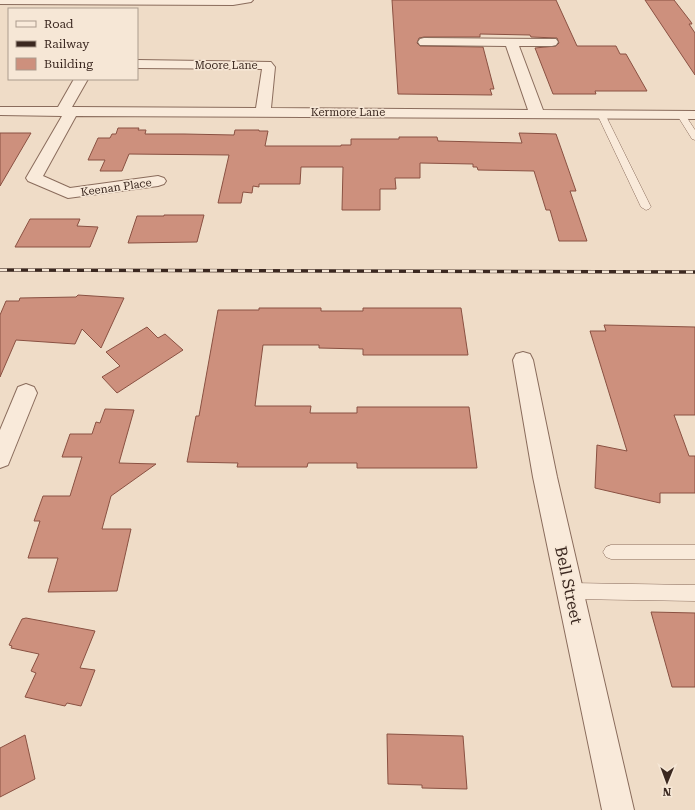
<svg xmlns="http://www.w3.org/2000/svg" width="695" height="810" viewBox="0 0 695 810" font-family="'Roboto Serif',serif">
<rect width="100%" height="100%" fill="#efdcc7"/>
<g fill="#cd907d" stroke="#8a5142">
<polygon points="392,0 556,0 577,46 616,46 620,54 626,54 647,91 595,91 596,94 553,94 535,48 556,46 559,43 557,38 531,37 530,35 480,34 480,37 424,37 419,38 417,43 420,46 483,47 494,89 490,89 492,95 398,94"/>
<polygon points="645,0 674,0 691,22 692,24 689,24 695,33 695,75"/>
<polygon points="118,128 139,128 138,130 146,130 145,134 184,134 234,135 235,130 259,130 259,131 268,131 265,146 341,146 341,145 351,145 351,139 399,139 399,137 437,137 438,141 522,143 519,133 556,134 576,191 570,191 587,241 559,241 550,210 546,210 534,171 478,170 477,167 473,167 473,164 420,163 420,178 395,178 396,189 380,189 380,210 342,210 343,167 301,167 300,184 259,184 259,187 253,186 252,193 243,192 241,203 218,203 229,155 129,154 122,171 100,171 105,160 88,160 98,138 110,138 112,134 116,134"/>
<polygon points="0,133 31,133 0,186"/>
<polygon points="164,215 204,215 197,242 128,243 137,216 164,216"/>
<polygon points="30,219 80,219 77,226 98,227 90,247 15,247"/>
<polygon points="78,295 124,298 101,348 82,329 75,344 16,340 0,377 0,315 6,301 19,301 20,298 76,297"/>
<polygon points="259,308 321,308 321,311 363,311 363,308 461,308 468,355 363,355 363,349 319,348 319,345 263,345 255,406 311,406 310,413 357,413 357,407 469,407 477,468 357,468 357,463 308,463 307,467 237,467 238,463 187,462 196,416 199,416 218,310 259,310"/>
<polygon points="604,325 695,327 695,415 674,415 689,456 695,456 695,493 660,493 660,503 595,488 597,445 627,451 590,331 606,331"/>
<polygon points="147,327 158,338 165,334 183,350 117,393 102,377 120,366 106,352"/>
<polygon points="105,409 134,410 119,463 156,464 111,496 102,529 131,529 117,591 48,592 58,558 28,558 40,521 34,521 43,496 70,496 82,457 62,457 70,434 92,434 96,422 100,423"/>
<polygon points="651,612 695,613 695,687 672,687"/>
<polygon points="26,618 95,631 80,668 95,670 81,706 67,703 65,706 25,697 36,673 31,671 39,654 11,648 12,646 9,645 22,619"/>
<polygon points="387,734 463,736 467,789 422,788 422,785 388,784"/>
<polygon points="25,735 35,779 0,797 0,748"/>
</g>
<g fill="none" stroke-linecap="round" stroke-linejoin="round">
<defs>
<g id="service">
<polygon points="601,111 605,114 651,207 649,209 646,210 641,207 597,114"/>
<polygon points="681,112 684,113 695,130 695,140 692,139 677,115"/>
<polygon points="611,545 695,545 695,559 611,559 606,557 603,552 606,547"/>
<polygon points="570,583 695,585 695,601 570,599 564,597 562,591 564,585"/>
</g>
<g id="minor">
<polygon points="0,0 253,0 251,2 233,5 0,4"/>
<polygon points="424,38 556,39 558,42 556,45 552,46 519,46 543,110 695,111 695,119 76,116 43,176 70,188 158,176 164,178 166,181 164,184 158,186 68,198 28,181 26,178 62,116 0,115 0,107 58,107 74,79 88,79 72,107 74,107 256,108 262,69 137,68 137,60 271,62 275,67 271,108 528,110 506,46 420,45 418,42 420,39"/>
<polygon points="523,352 530,354 533,360 557,477 634,810 602,810 533,477 513,360 516,354"/>
<polygon points="26,384 34,387 37,393 8,465 0,468 0,430 18,387"/>
</g>
</defs>
<use href="#service" stroke="#8a6c5c" stroke-width="1"/>
<use href="#minor" stroke="#8a6c5c" stroke-width="2"/>
<use href="#service" fill="#f9eada" fill-rule="evenodd"/>
<use href="#minor" fill="#f9eada" fill-rule="evenodd"/>
<defs>
<polyline id="rail" points="0,270 695,272"/>
</defs>
<use href="#rail" stroke="#3b2820" stroke-width="3.5"/>
<use href="#rail" stroke="#f6e7d6" stroke-width="2.5" stroke-dasharray="7" stroke-linecap="butt"/>
</g>
<g text-anchor="middle" stroke-width="3" stroke-linejoin="round" paint-order="stroke">
<g font-size="11" fill="#3b2820" stroke="#f6e7d6">
<text x="226" y="69">Moore Lane</text>
<text x="348" y="116">Kermore Lane</text>
<text transform="translate(116 187) rotate(-8)" y="4">Keenan Place</text>
</g>
<g font-size="16" fill="#3b2820" stroke="#f6e7d6">
<text transform="translate(569 585) rotate(78)" y="6">Bell Street</text>
</g>
</g>
<rect x="8" y="8" width="130" height="72" fill="#f6e7d6" stroke="#ab9b8d"/>
<rect x="16" y="21" width="20" height="6" fill="#f9eada" stroke="#ab9b8d"/>
<text x="44" y="28" font-size="12" fill="#3b2820">Road</text>
<rect x="16" y="41" width="20" height="6" fill="#3b2820" stroke="#ab9b8d"/>
<text x="44" y="48" font-size="12" fill="#3b2820">Railway</text>
<rect x="16" y="58" width="20" height="12" fill="#cd907d" stroke="#ab9b8d"/>
<text x="44" y="68" font-size="12" fill="#3b2820">Building</text>
<g transform="translate(667 782) rotate(181)" stroke="#f6e7d6" stroke-width="3" paint-order="stroke">
<path d="M0-3L7 15L0 10L-7 15Z" fill="#3b2820"/>
<text y="-6" font-size="11" font-weight="bold" text-anchor="middle" fill="#3b2820">N</text>
</g>
</svg>
